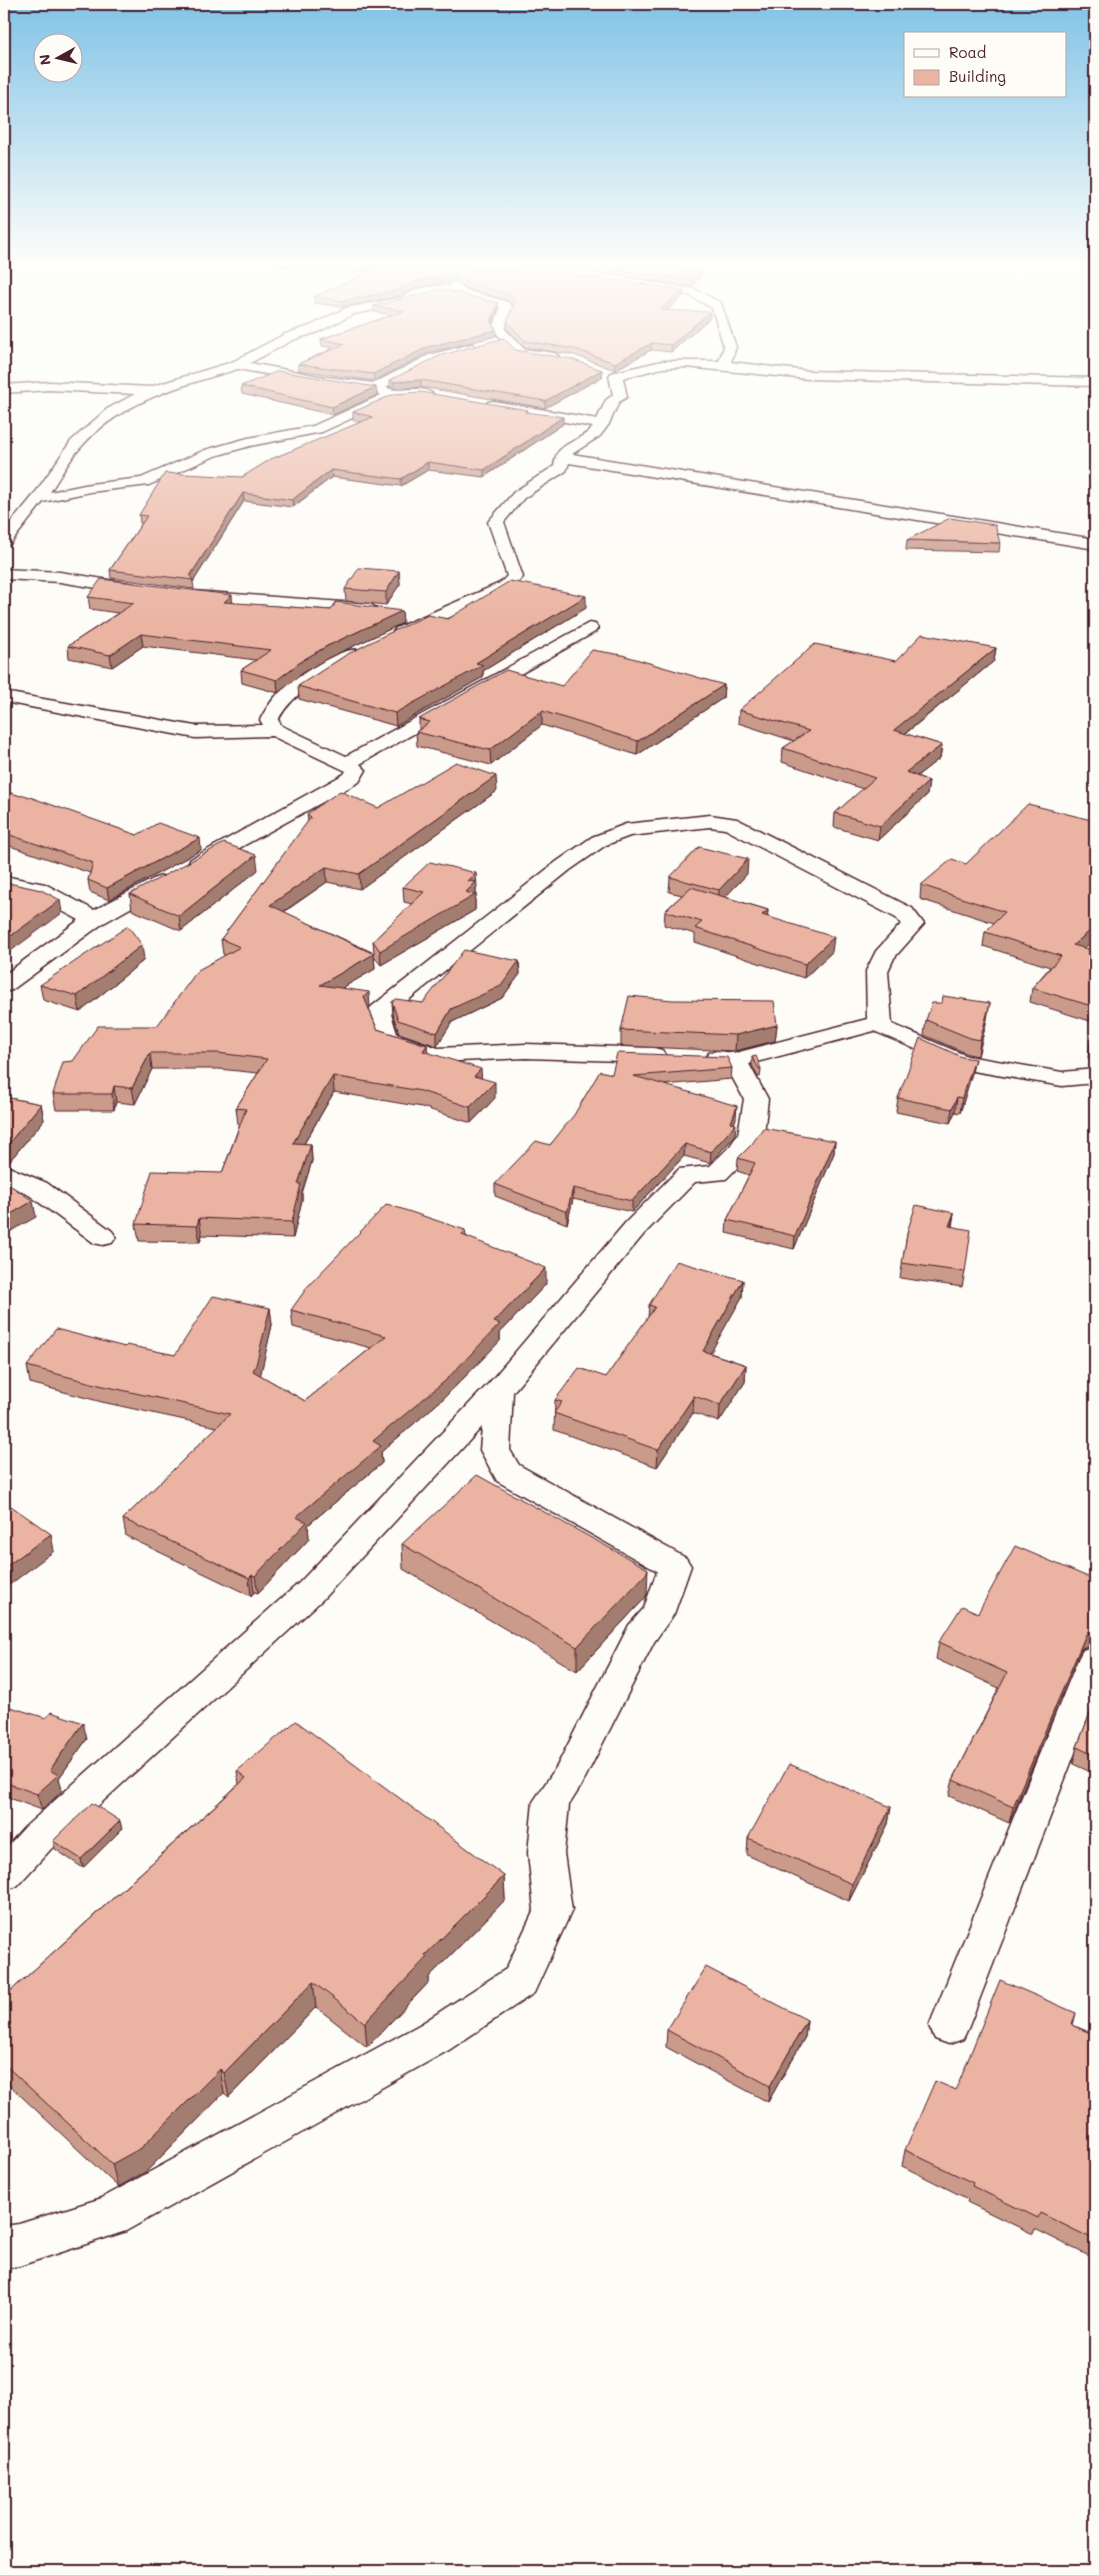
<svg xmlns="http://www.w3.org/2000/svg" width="1099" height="2575" viewBox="0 0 1099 2575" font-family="Mali,sans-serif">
<rect width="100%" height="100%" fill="#fdfcf7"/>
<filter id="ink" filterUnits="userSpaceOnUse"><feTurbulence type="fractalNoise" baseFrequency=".02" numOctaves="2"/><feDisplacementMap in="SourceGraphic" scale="10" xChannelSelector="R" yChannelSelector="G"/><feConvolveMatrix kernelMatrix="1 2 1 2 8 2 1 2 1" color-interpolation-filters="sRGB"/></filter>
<g filter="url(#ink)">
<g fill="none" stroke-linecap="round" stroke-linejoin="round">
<defs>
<g id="minor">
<path d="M415 265H427L434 272 456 282 465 290 508 302 513 308 505 329 524 349 554 353 560 357 554 361 515 355 493 329 500 308 441 293 422 296 416 301 405 304 354 314 318 332 293 340 250 363 319 376 374 383 429 355 472 344 478 348 476 351 439 361 386 387C401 395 423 382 435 396L433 399H394L322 432 250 446 215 456 149 485 90 492 43 502 10 544 4 546V531L33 496 71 441 107 409 135 394 49 390 4 393V385L49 382 150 387 232 362 285 334 310 326 346 308 400 298 418 289 441 285 448 287 426 277ZM238 369 319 384 373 391 381 395 313 426 248 438 205 450 141 478 90 484 50 492C60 477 69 460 81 447 122 400 181 386 238 369Z"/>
<polygon points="498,265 514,265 468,288 462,284"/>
<path d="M646 282 695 289 721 303 736 347 731 362 808 371 1095 378V386L808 379 686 367 662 368 623 378 627 397 619 402 609 424 600 436 572 454 1095 539V549L569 463 566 471 524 498 504 522 523 577 512 589 408 636H396L393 632 396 628 500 583 507 576 488 522 514 492 554 466C555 461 555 455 559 451 568 441 583 439 593 427L493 409 488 408 486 405 488 402 493 401 597 419 606 400 613 395 609 376 611 373 662 361H719L724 347 712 308 688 295 642 288 640 286Z"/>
<polygon points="4,569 60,572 134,584 142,589 134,594 60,582 4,579"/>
<polygon points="194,591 370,604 378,609 370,614 188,600 186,596 188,592"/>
<path d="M589 623 595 624 598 628 595 632 360 764 366 770 359 782 205 867 198 869 191 867 188 863 191 859 344 774 346 771 272 736 195 738 4 702V692L195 726 263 725 260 720C264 712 269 704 275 697 289 682 340 645 360 650L363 654 360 658C330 672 294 690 278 720L282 726 346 756Z"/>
<polygon points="710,815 737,819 912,908 924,924 894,958 888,971 892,1024 967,1056 1062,1072 1095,1069 1095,1083 1062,1086 961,1069 874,1031 749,1064 768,1099 764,1134 749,1156 726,1179 695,1182 644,1234 513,1392 510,1450 519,1465 686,1558 691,1566 674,1614 654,1642 581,1786 569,1805 564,1853 572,1910 534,1993 449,2050 126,2231 19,2266 4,2268 4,2226 19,2224 102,2198 421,2024 506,1969 534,1910 528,1853 533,1802 557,1766 629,1625 644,1608 657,1571 497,1481 480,1450 482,1427 322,1600 51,1849 17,1886 4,1891 4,1850 25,1827 300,1582 489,1383 626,1222 679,1169 710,1166 730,1146 738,1134 744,1099 726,1066 709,1063 705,1058 709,1053 717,1051 735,1053 867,1019 866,971 876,951 901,924 896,918 725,829 710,827 630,836 606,845 570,870 391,1014 397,1034 438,1048 526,1044 654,1048 662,1050 666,1055 662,1060 654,1062 526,1058 436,1062 379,1043 367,1012 371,1007 556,862 592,837 626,824"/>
<polygon points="4,876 45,884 94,910 155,878 162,876 169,878 173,882 169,886 102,924 12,990 4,992 4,975 79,920 30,894 4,888"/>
<polygon points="4,1165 47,1183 112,1231 116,1237 112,1243 103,1245 94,1243 29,1195 4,1183"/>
<polygon points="1095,1646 1095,1701 969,2026 963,2039 949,2044 935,2039 929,2026 1078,1659 1083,1650"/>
</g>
</defs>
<use href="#minor" stroke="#4a1f2b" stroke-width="3"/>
<use href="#minor" fill="#fdfcf7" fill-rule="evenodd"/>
</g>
<g fill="#ca9a8a" stroke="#4a1f2b">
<polygon points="275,265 450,265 683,290 683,296 667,311 710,318 671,352 651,350 615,370 574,355 525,347 507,329 507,322 513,306 509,301 466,288 456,281 450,282 449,286 441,283 418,287 399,296 343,307 314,303 314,297 368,272 275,266"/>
<polygon points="510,265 635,265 701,270 701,276 692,286 571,270"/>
<polygon points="498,303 498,309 493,324 496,330 496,336 428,353 374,381 298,370 298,364 334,348 322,346 321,339 392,315 374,312 374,306"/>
<polygon points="515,350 602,370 602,377 545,408 421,387 393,389 390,387 390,380"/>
<polygon points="241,386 377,395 333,415 242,394"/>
<polygon points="353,412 528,412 563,424 484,477 428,470 401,486 332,477 293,507 244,501 193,582 194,589 111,578 110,570 142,523 140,523 139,515 242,477 361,422 353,420"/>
<polygon points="907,540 1000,543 999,552 906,550"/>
<polygon points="399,571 400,584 386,605 346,601 345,589"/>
<polygon points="88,597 232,603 331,610 402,611 403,623 328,658 304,672 278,693 242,683 241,670 256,660 143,646 112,667 69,658 68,646 118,613 90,609"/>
<polygon points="586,608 483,671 483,677 396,726 299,699 298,686 448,619"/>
<polygon points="996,648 994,661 905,734 942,745 940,758 917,776 929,781 927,795 878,840 834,827 835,813 863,789 782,762 783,748 794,741 738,723 739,710 896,661"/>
<polygon points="724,685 723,698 637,755 542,725 491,765 417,746 416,732 419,730 419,719 562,686"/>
<polygon points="4,791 137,835 201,850 109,900 90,892 88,880 90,873 4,844"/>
<polygon points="497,791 360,889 327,882 284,912 374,953 373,941 412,904 404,902 403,887 477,887 476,888 476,897 475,898 475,910 381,965 374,957 375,969 342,988 370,1008 369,1008 377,1029 427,1045 427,1052 482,1078 495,1098 471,1123 422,1107 334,1092 304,1144 311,1144 312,1161 302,1193 302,1200 293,1238 202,1235 200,1242 139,1241 136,1224 222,1173 240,1124 238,1124 236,1108 258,1073 219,1069 152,1069 135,1104 116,1102 114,1110 56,1110 53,1094 73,1061 157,1026 225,955 223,954 221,939 308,822 307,814 378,808"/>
<polygon points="1095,821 1095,939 1084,948 1095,951 1095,1059 1088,1058 1093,1022 1030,1002 1032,988 1050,967 983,946 985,932 994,923 920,899 921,885 966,864"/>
<polygon points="258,870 181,931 132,910 130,894"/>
<polygon points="747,874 725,897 768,910 767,917 832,952 804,978 695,942 695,934 664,925 665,911 682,895 669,892 670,877"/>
<polygon points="144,960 80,1012 43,1000 40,985"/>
<polygon points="519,961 520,974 502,998 452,1022 437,1046 399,1033 393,1015 392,1002 423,1003"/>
<polygon points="987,1019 978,1056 968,1054 924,1035 926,1020"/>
<polygon points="777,1025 775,1041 735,1051 621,1046 621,1030"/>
<polygon points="752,1057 761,1069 760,1077 758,1077 752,1065"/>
<polygon points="732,1068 731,1079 664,1085 736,1118 734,1124 735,1136 710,1163 684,1156 632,1212 573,1199 567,1224 495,1196 495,1184 550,1145 612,1074"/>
<polygon points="972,1073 960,1113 955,1112 950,1123 896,1112 898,1098"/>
<polygon points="4,1097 41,1104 44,1120 7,1164 4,1164"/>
<polygon points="835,1141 834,1153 794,1249 726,1233 727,1220 749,1175 737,1171 738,1158"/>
<polygon points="954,1213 952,1227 965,1272 962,1287 900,1278 908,1229"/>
<polygon points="465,1230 466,1236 546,1284 500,1333 500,1341 445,1397 381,1452 382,1463 308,1525 309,1539 258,1593 254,1592 251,1596 126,1536 123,1519 217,1427 102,1402 30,1383 27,1366 125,1347 175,1355 270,1308 272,1325 260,1375 305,1401 371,1348 293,1327 291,1310"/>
<polygon points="743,1280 742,1297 710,1353 746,1365 745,1382 719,1422 693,1413 657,1467 554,1430 555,1400 606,1377 648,1318 649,1305"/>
<polygon points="402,1544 647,1594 645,1598 577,1671 403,1569"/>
<polygon points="1095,1580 1095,1645 1094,1644 1082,1648 1009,1823 949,1796 953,1780 999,1688 936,1659 939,1642 978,1613"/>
<polygon points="1095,1700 1095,1774 1073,1764 1077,1747"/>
<polygon points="4,1705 87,1739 59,1778 62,1791 42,1810 4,1796"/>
<polygon points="237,1771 504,1876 505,1900 429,1977 429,1982 367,2047 316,2007 229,2097 224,2093 147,2171 118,2187 4,2080 4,1997 239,1784"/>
<polygon points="891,1807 888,1824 849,1901 747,1855 748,1838"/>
<polygon points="122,1829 83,1868 55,1849 53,1841"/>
<polygon points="1076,2013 1073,2025 1095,2035 1095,2259 1035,2229 1033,2234 967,2202 968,2199 902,2166 905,2150"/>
<polygon points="807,2020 805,2037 768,2102 666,2047 667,2030"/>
</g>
<g fill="#a47d71" stroke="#4a1f2b">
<polygon points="701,270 701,276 692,286 692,280"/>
<polygon points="456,275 456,281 450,282 449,286 448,280 450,276"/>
<polygon points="440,277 441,283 418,287 399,296 343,307 343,301 417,281"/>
<polygon points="683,290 683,296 660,317 660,310"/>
<polygon points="498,303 498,309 491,328 491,322"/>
<polygon points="710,312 710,318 671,352 671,345"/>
<polygon points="496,330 496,336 428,353 374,381 373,374 428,347"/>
<polygon points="652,343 651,350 615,370 615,363"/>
<polygon points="602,370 602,377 545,408 545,401"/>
<polygon points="421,380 421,387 393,389 393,382"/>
<polygon points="376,387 377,395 333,415 332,407"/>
<polygon points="563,417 563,424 484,477 484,470"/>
<polygon points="428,462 428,470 401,486 401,479"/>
<polygon points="331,470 332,477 293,507 292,500"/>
<polygon points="243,493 244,501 193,582 190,576"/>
<polygon points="399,571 400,584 386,605 386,592"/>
<polygon points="232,595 233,607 224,602"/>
<polygon points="586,596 586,608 483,671 483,677 396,726 395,713 476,663"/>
<polygon points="402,611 403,623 328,658 304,672 278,693 277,680 303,660 327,646"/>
<polygon points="141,634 143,646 112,667 110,655"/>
<polygon points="996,648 994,661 892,744 894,730"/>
<polygon points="724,685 723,698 637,755 638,741"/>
<polygon points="542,711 542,725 491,765 490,750"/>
<polygon points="942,745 940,758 904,786 906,772"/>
<polygon points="496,776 497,791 360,889 359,874"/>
<polygon points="929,781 927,795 878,840 880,826"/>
<polygon points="200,838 201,850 109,900 107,888"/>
<polygon points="256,855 258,870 181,931 179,916"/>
<polygon points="748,859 747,874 718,905 719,890"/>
<polygon points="326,867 327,882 271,920 270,905"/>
<polygon points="476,873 477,887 476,888 476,897 475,898 475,910 381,965 380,951 466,892 468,881"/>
<polygon points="60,900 62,913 4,956 4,941"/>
<polygon points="768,910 767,924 762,915"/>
<polygon points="1095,927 1095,939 1071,959 1073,945"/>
<polygon points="834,937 832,952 804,978 805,964"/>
<polygon points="142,945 144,960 80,1012 77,996"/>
<polygon points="374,954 375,969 321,1000 320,985"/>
<polygon points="519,961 520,974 502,998 452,1022 437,1046 437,1033 451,1009"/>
<polygon points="369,992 370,1008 365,1013 364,997"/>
<polygon points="990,1003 987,1019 978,1056 980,1040"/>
<polygon points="777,1025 775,1041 735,1051 736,1035"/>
<polygon points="427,1045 428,1061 423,1051"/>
<polygon points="150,1053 152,1069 135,1104 132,1088"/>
<polygon points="975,1059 972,1073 960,1113 962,1098"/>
<polygon points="481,1069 482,1085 474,1076"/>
<polygon points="333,1076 334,1092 295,1159 293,1143"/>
<polygon points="495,1082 495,1098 471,1123 470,1107"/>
<polygon points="114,1086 116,1102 114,1110 112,1094"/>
<polygon points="957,1097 955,1112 950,1123 952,1109"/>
<polygon points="41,1104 44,1120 7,1164 4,1149"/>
<polygon points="737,1106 736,1118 733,1127 736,1124 735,1136 710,1163 711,1152 731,1123"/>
<polygon points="835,1141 834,1153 794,1249 795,1236"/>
<polygon points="311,1144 312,1161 302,1193 302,1200 293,1238 292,1222 298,1184"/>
<polygon points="685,1144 684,1156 632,1212 632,1201"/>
<polygon points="573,1188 573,1199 567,1224 567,1212"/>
<polygon points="33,1201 36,1217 4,1235 4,1218"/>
<polygon points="954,1213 951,1228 949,1226"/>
<polygon points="199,1218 202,1235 200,1242 197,1226"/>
<polygon points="546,1268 546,1284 500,1333 500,1341 445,1397 381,1452 382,1463 308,1525 309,1539 258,1593 255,1576 296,1517 494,1322"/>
<polygon points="743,1280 742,1297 702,1368 703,1351"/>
<polygon points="270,1308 272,1325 259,1382 253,1371"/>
<polygon points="746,1365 745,1382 719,1422 720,1405"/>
<polygon points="694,1396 693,1413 657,1467 658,1450"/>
<polygon points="51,1534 54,1551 4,1589 4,1568"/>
<polygon points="648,1569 647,1594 645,1598 577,1671 577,1647"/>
<polygon points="252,1575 254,1592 251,1596 249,1578"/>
<polygon points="1095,1629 1095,1641 1094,1644 1082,1648 1009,1823 1013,1807 1087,1632"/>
<polygon points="83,1723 87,1739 59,1778 62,1791 42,1810 37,1794 50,1770"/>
<polygon points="891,1807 888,1824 849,1901 852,1884"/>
<polygon points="120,1821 122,1829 83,1868 81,1859"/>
<polygon points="504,1876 505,1900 429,1977 429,1982 367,2047 365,2023 425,1955"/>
<polygon points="313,1982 316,2007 229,2097 224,2073"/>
<polygon points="807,2020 805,2037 768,2102 770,2086"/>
<polygon points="220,2069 224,2093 147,2171 118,2187 112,2164"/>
</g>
<g fill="#ebb3a1" stroke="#4a1f2b">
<polygon points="350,265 450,265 571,274 683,290 660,310 710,312 671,345 652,343 615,363 574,349 525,341 507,322 515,302 509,295 466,282 456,275 450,276 448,280 440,277 417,281 399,290 343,301 314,297 380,267"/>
<polygon points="579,265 635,265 701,270 692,280"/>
<polygon points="441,289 498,303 491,322 496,330 428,347 373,374 298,364 345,344 321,339 404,311 374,306"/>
<polygon points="504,338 515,350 571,359 602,370 545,401 421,380 393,382 390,380 439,356"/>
<polygon points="278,371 376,387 332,407 241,386"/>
<polygon points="421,392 528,410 525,412 563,417 484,470 428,462 401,479 331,470 292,500 243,493 190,576 193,580 110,570 147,516 139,515 165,473 242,477 271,459 373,417 353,412 394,394"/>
<polygon points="950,518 995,525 1000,543 907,540"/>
<polygon points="359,568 399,571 386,592 345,589"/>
<polygon points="101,579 232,595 224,602 331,610 336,602 402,611 327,646 303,660 277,680 241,670 271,650 141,634 110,655 68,646 134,603 88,597"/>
<polygon points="510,581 586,596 476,663 483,665 395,713 298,686 346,655 383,636 428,615 448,619"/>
<polygon points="922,634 996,648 894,730 942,745 906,772 929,781 880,826 835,813 875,778 783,748 809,731 739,710 815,644 896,661"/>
<polygon points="592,650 622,655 724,685 638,741 542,711 490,750 416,732 430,722 419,719 506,670 562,686"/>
<polygon points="456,762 496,776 359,874 326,867 270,905 374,954 320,985 369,992 364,997 377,1029 427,1045 423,1051 481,1069 474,1076 495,1082 470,1107 421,1091 333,1076 293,1143 311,1144 298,1184 301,1184 292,1222 199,1218 197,1226 136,1224 152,1171 222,1173 246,1109 236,1108 267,1059 217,1053 150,1053 132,1088 114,1086 112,1094 53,1094 63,1062 73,1061 98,1026 157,1026 198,970 240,947 221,939 311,817 307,814 340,791 378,808"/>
<polygon points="4,791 21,796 24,795 137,835 158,823 200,838 107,888 88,880 93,863 4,833"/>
<polygon points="1028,804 1095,821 1095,927 1073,945 1095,951 1095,965 1093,968 1095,969 1095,1007 1032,988 1061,956 985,932 1005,912 921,885 952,859 966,864"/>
<polygon points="224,843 256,855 179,916 130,894"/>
<polygon points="699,847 748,859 719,890 670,877"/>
<polygon points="430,862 476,873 468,881 476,882 466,892 475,895 380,951 373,941 424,892 403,887"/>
<polygon points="4,882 41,890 60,900 4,941"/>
<polygon points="691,887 768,910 762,915 834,937 805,964 695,928 702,922 665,911"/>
<polygon points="128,926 142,945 77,996 40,985"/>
<polygon points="464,950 519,961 501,986 451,1009 437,1033 398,1020 392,1002 396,999 423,1003"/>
<polygon points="629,996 673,1000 774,1001 777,1025 736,1035 621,1030"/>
<polygon points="943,996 990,1003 980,1040 970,1038 926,1020 932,1003 942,1003"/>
<polygon points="1095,1015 1095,1044 1091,1044"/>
<polygon points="920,1038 962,1057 975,1059 962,1098 957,1097 952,1109 898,1098"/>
<polygon points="617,1053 727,1057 732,1068 634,1076 737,1106 731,1123 736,1124 711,1152 685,1144 632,1201 573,1188 567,1212 495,1184 536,1141 550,1145 574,1115 600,1071 612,1074"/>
<polygon points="756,1056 761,1069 759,1069 752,1057"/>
<polygon points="4,1097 41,1104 4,1149"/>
<polygon points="763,1128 835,1141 795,1236 727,1220 755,1163 738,1158 752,1144"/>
<polygon points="4,1181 33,1201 4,1218"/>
<polygon points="387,1204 465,1230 462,1235 546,1268 494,1322 500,1324 445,1381 373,1441 381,1446 296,1517 307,1522 255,1576 252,1575 249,1578 123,1519 230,1414 99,1385 27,1366 56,1329 125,1347 127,1345 175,1355 213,1296 270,1308 256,1365 253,1371 305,1401 386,1336 291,1310 308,1286"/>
<polygon points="916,1205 954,1213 949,1226 971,1230 965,1272 902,1263 908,1229"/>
<polygon points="676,1261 743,1280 703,1351 746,1365 720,1405 694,1396 658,1450 554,1413 562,1402 555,1400 579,1368 606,1377 655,1307 649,1305"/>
<polygon points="477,1475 648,1569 646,1574 577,1647 402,1544"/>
<polygon points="11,1506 51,1534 4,1568 4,1511"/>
<polygon points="1015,1546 1095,1580 1095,1629 1087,1632 1013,1807 953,1780 1007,1673 939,1642 962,1606 978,1613"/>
<polygon points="1095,1700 1095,1756 1077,1747"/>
<polygon points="4,1705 46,1718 51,1712 83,1723 50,1770 58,1775 37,1794 4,1782"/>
<polygon points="296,1721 504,1876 425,1955 427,1957 365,2023 313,1982 224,2073 220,2069 141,2148 112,2164 4,2064 4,1997 246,1778 237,1771"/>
<polygon points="789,1764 891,1807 852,1884 748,1838"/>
<polygon points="92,1803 120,1821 81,1859 53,1841"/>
<polygon points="706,1967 807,2020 770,2086 667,2030"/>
<polygon points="1000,1980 1076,2013 1072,2025 1095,2035 1095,2240 1040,2213 1038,2218 972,2186 973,2183 905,2150 935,2081 956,2090"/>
</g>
</g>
<linearGradient id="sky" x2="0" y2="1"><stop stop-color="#82c3e6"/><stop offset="0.42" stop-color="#fefefb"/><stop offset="1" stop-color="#fefefb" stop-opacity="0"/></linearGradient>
<rect width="1099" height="626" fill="url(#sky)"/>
<rect width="1099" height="2575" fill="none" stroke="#fdfcf7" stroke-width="20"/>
<rect x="10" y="10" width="1079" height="2555" fill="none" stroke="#4a1f2b" stroke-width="2" filter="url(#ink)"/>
<rect x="904" y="32" width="162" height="65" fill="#fdfcf7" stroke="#b5a4a5"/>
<rect x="914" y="49" width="25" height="8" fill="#fdfcf7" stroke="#b5a4a5"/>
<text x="949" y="58" font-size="15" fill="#4a1f2b">Road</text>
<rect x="914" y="70" width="25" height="15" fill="#ebb3a1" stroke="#b5a4a5"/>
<text x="949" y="82" font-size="15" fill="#4a1f2b">Building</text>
<g transform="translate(58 58) rotate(262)"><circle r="24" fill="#fdfcf7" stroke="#b5a4a5"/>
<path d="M0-4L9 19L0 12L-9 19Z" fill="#4a1f2b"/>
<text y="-8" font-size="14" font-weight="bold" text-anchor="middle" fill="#4a1f2b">N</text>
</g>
</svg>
